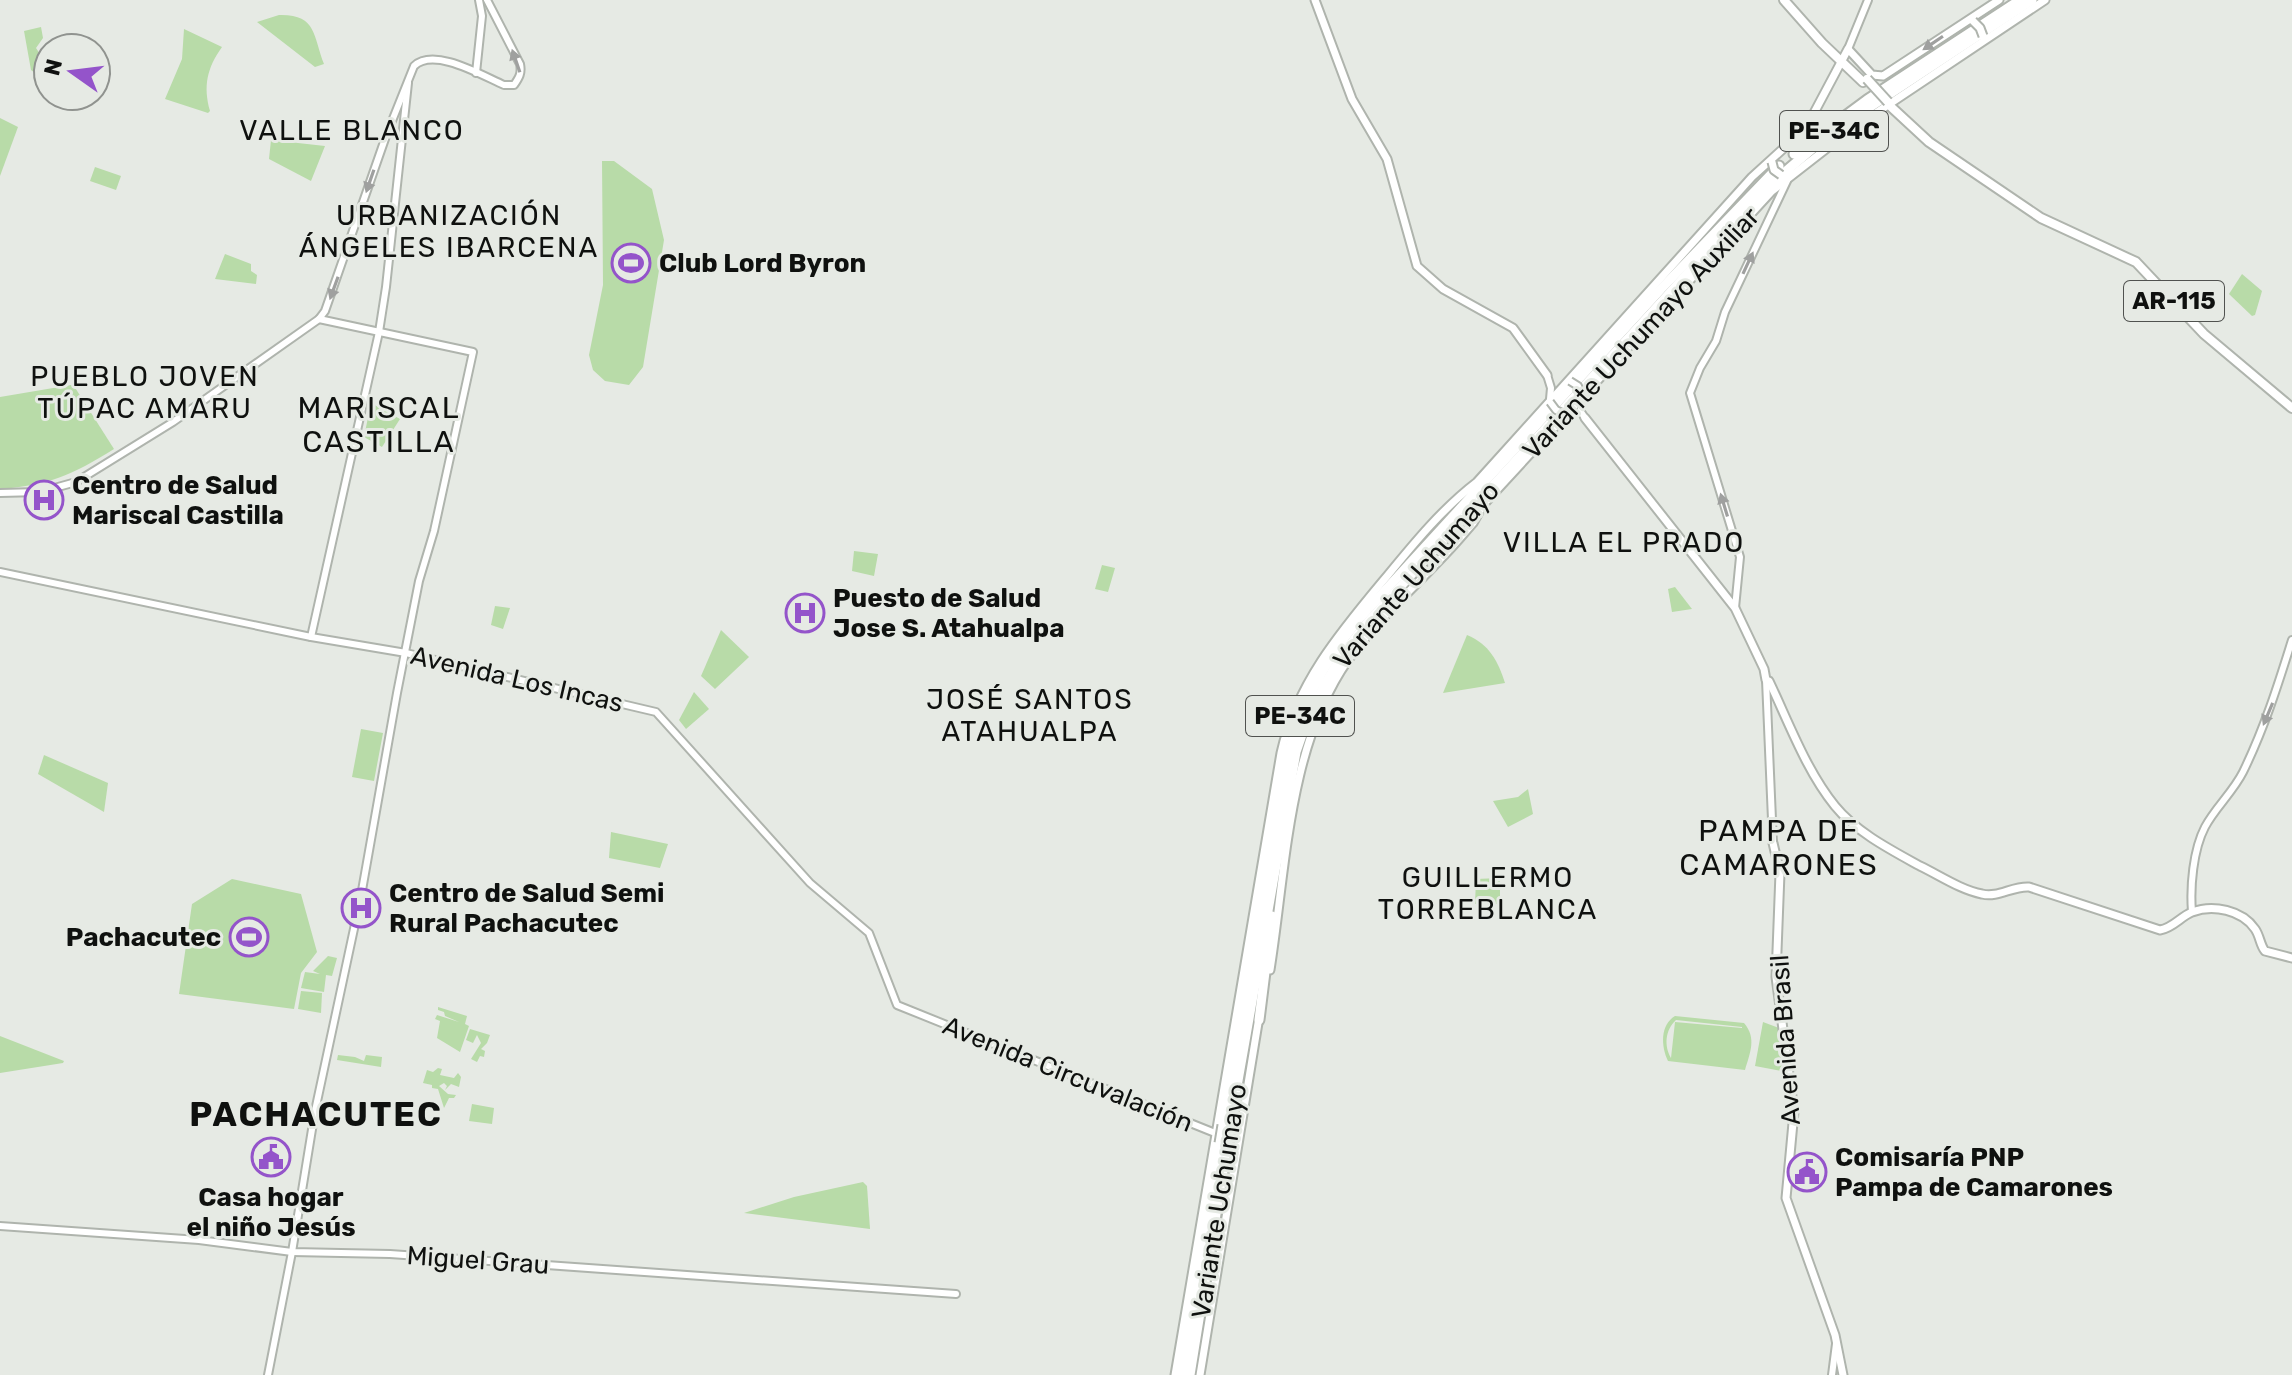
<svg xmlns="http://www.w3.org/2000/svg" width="2292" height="1375" viewBox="0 0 2292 1375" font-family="Rubik,sans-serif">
<rect width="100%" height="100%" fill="#e6eae4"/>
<g fill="#b8dba8" fill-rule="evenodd">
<path d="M279 15C317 14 313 36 324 64L315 67 257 22Z"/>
<polygon points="41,27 43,38 36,48 40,54 48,58 48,72 39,67 35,73 31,70 24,31"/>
<path d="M184 29 222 47C207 68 203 86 210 111L208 113 165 99 182 59Z"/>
<polygon points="0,118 18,127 0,176"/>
<polygon points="271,140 325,146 311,181 269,159"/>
<polygon points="602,161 614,161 652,189 664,240 643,367 629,385 605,381 593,370 589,355 603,285"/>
<polygon points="95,167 121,176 116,190 90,181"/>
<polygon points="225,254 251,264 251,271 257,275 256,284 215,279"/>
<polygon points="2242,274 2262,291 2255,315 2252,316 2229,294"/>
<path d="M71 385 74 386 114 449C72 475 50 485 0 489V397Z"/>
<polygon points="371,403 400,419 382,447 364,437"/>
<polygon points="854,551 878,554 874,576 852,571"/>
<polygon points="1102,565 1115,568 1108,592 1095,589"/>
<polygon points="1675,587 1692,609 1672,612 1668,589"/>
<polygon points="495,606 510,608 503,629 491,625"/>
<polygon points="721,630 749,657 715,689 701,676"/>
<path d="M1467 635C1489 644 1498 661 1505 683L1443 693Z"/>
<polygon points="694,692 709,709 686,729 679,720"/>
<polygon points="361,729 383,733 374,781 352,777"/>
<polygon points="44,755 108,783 104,812 38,774"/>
<polygon points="1528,789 1533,814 1508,827 1493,801 1518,797"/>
<polygon points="611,832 668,844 660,868 609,858"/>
<polygon points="1500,878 1500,904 1475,904 1476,879"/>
<polygon points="232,879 301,894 317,952 301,973 294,1009 179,994 192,904"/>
<polygon points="328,956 337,958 332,976 326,975 324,992 301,988 305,972 320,974 313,971"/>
<polygon points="301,991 322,993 321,1013 298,1009"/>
<polygon points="438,1007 467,1016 465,1024 469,1026 460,1052 437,1038 440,1021 435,1019 437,1015 459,1022 445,1016 444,1012 438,1010"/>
<path d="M1675 1016 1744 1023C1757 1038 1750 1053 1745 1070L1668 1061C1661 1046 1660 1025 1675 1016ZM1676 1020 1742 1027V1028L1675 1022 1671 1058C1664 1046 1665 1030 1676 1020Z"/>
<polygon points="1763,1022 1779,1028 1786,1072 1755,1066"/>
<polygon points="470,1029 490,1035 487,1043 481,1049 485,1051 484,1057 480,1056 477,1062 471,1059 481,1043 477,1035 473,1043 466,1040"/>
<polygon points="0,1036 64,1061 63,1063 0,1073"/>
<polygon points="338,1055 355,1057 364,1061 366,1055 382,1057 381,1067 337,1060"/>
<polygon points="438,1068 442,1069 440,1075 454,1078 458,1073 461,1077 459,1087 451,1084 445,1090 447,1086 444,1083 439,1086 448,1094 456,1095 454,1098 449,1098 444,1108 438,1089 432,1088 432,1085 423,1083 427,1070 433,1072"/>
<polygon points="472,1104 494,1108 492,1124 469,1121"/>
<polygon points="863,1182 867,1186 870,1229 744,1213 794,1197"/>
</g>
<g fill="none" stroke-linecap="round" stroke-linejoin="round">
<defs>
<g id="tertiary">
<polyline points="1848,49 1868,0"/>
<polyline points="476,73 482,16 479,0"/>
<polyline points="1547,375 1551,388 1550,399"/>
<polyline points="1581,398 1581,412 1585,418"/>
<path d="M0 493 40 492 76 482 173 422 319 319 325 311 386 136 414 66C434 47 481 75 504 85H514C519 78 522 73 520 64L487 0"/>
<polyline points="0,572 311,637 406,653 656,712 810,883 869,933 897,1005 1220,1135"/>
<polyline points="1735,608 1740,557 1690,393 1700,368 1716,341 1725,312 1787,181"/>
<polyline points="311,637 379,332 386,287 408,83"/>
<polyline points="1766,680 1773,843"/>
<path d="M2192 912C2190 887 2193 850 2205 827 2215 808 2233 792 2243 772 2264 729 2278 685 2292 640"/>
<polyline points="0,1226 199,1240 292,1252 390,1254 956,1294"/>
<polyline points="268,1375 292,1252 315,1111 361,896 397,693 419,581 434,531 473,352 319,319"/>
<polyline points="1832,1375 1836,1344"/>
</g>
<g id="secondary">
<polyline points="1315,0 1352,99 1387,159 1417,266 1443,289 1513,328 1547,375"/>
<path d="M1585 418 1735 608 1764 669 1766 680 1769 681C1789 723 1806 770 1835 806 1856 832 1891 850 1920 866 1939 875 1961 890 1982 894 1998 898 2012 886 2029 887L2160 930C2173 928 2180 917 2192 912 2213 904 2242 910 2255 929 2260 936 2260 945 2265 951L2292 958"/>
<polyline points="1773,843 1780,873 1776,977 1794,1112 1786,1198 1835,1335 1843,1375"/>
<path d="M1270 970C1286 870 1288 745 1348 660 1380 616 1423 580 1459 539L1473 523 1483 505 1772 191 1849 131 2045 0"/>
<path d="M1175 1375 1281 753C1297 682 1343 629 1388 575 1415 542 1443 508 1477 482L1752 177 1806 128 1848 49 1872 75 1883 76 1999 0"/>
<polyline points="1200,1375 1259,1017"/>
</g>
<g id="primary">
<polyline points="1784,0 1822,43 1863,82"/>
<polyline points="1889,105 1929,142 2041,218 2136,262 2204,334 2292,408"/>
</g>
<g id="motorway">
<polyline points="1794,154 1867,100 2020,0"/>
<polyline points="1259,1020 1272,916"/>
<path d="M1223 1125 1286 762C1299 707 1324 662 1359 619L1661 289 1779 166"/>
<path d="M1230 1126 1296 752C1312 702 1334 663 1367 623L1766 188 1832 132 2032 0"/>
<polyline points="1182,1375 1220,1143"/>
<polyline points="1190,1375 1227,1146"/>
</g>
</defs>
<use href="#tertiary" stroke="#afb4ad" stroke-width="10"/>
<use href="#secondary" stroke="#afb4ad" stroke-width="11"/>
<use href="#primary" stroke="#afb4ad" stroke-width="12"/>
<use href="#motorway" stroke="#afb4ad" stroke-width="13"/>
<use href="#tertiary" stroke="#fff" stroke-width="6"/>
<use href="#secondary" stroke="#fff" stroke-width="7"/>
<use href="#primary" stroke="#fff" stroke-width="8"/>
<use href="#motorway" stroke="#fff" stroke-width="9"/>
<defs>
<g id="tertiary-bridge">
<polyline points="1570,381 1578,386 1581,394"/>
<polyline points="1550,402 1556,410 1564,414"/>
</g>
<g id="secondary-bridge">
<polyline points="1973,21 1980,28 1983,36"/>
<polyline points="1772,162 1774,170 1781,175"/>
</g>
<polyline id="primary-bridge" points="1867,79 1888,102"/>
<g id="motorway-bridge">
<polyline points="1220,1143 1223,1125"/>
<polyline points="1227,1146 1230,1126"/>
</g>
</defs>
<use href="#tertiary-bridge" stroke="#afb4ad" stroke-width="10" stroke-linecap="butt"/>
<use href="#secondary-bridge" stroke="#afb4ad" stroke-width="11" stroke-linecap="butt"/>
<use href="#primary-bridge" stroke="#afb4ad" stroke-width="12" stroke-linecap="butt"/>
<use href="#motorway-bridge" stroke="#afb4ad" stroke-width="13" stroke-linecap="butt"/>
<use href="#tertiary-bridge" stroke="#fff" stroke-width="6"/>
<use href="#secondary-bridge" stroke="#fff" stroke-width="7"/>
<use href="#primary-bridge" stroke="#fff" stroke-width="8"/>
<use href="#motorway-bridge" stroke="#fff" stroke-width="9"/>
</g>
<defs><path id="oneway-solid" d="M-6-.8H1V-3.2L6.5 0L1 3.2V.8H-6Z" transform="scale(2)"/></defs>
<g fill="#9fa09f">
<use href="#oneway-solid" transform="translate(1933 43) rotate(146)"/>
<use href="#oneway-solid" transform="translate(516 61) rotate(-109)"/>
<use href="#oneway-solid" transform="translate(370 181) rotate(109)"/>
<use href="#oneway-solid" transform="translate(1748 263) rotate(-65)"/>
<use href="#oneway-solid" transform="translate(334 288) rotate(110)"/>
<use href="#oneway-solid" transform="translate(1724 505) rotate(-107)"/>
<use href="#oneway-solid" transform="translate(2268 714) rotate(113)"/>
</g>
<defs>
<symbol id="stadium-ring" viewBox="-11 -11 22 22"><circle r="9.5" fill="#e6eae4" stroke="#9454ca" stroke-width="1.5"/><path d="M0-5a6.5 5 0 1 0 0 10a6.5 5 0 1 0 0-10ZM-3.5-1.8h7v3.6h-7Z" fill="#9454ca"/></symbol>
<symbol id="hospital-ring" viewBox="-11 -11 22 22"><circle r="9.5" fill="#e6eae4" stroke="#9454ca" stroke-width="1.5"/><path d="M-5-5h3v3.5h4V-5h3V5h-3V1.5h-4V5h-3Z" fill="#9454ca"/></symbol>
<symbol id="civic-ring" viewBox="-11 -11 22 22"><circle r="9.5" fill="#e6eae4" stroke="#9454ca" stroke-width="1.5"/><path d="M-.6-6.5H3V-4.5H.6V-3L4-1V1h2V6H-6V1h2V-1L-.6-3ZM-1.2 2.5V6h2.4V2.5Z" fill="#9454ca"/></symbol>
</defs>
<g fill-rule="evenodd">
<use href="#stadium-ring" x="609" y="241" width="44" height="44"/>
<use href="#hospital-ring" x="22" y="478" width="44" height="44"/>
<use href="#hospital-ring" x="783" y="591" width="44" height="44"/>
<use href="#hospital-ring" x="339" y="886" width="44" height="44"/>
<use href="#stadium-ring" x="227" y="915" width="44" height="44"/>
<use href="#civic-ring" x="249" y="1135" width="44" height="44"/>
<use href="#civic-ring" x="1785" y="1150" width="44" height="44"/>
</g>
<g text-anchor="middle" stroke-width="6" stroke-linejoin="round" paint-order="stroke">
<g fill="#e6eae4" stroke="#50524f" stroke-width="2">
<rect x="1780" y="111" width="108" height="40" rx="6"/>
<rect x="2124" y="281" width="100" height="40" rx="6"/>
<rect x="1246" y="696" width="108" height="40" rx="6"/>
</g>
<g font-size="24" font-weight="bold" fill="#0f110f">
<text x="1834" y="139">PE-34C</text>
<text x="2174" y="309">AR-115</text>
<text x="1300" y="724">PE-34C</text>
</g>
<g font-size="26" font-weight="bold" fill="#0f110f" stroke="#e6eae4" text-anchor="start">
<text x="659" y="272">Club Lord Byron</text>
<text x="72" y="494">Centro de Salud<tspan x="72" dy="30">Mariscal Castilla</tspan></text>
<text x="833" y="607">Puesto de Salud<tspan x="833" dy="30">Jose S. Atahualpa</tspan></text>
<text x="389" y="902">Centro de Salud Semi<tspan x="389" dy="30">Rural Pachacutec</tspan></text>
<text x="221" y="946" text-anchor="end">Pachacutec</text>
<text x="1835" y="1166">Comisaría PNP<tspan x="1835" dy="30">Pampa de Camarones</tspan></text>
<text x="271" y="1206" text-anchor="middle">Casa hogar<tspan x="271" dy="30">el niño Jesús</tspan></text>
</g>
<g font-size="26" fill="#0f110f" stroke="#e6eae4">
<text transform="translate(1641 333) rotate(-47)" y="9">Variante Uchumayo Auxiliar</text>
<text transform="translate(1416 575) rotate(-49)" y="9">Variante Uchumayo</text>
<text transform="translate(517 679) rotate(13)" y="9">Avenida Los Incas</text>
<text transform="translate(1785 1040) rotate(-94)" y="9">Avenida Brasil</text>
<text transform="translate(1068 1074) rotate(22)" y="9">Avenida Circuvalación</text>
<text transform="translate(1219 1201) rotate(-81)" y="9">Variante Uchumayo</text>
<text transform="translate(478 1260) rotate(4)" y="9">Miguel Grau</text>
</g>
<g font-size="28" letter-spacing="2" fill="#0f110f" stroke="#e6eae4">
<text x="352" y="140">VALLE BLANCO</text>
<text x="449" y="225">URBANIZACIÓN<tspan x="449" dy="32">ÁNGELES IBARCENA</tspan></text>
<text x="145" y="386">PUEBLO JOVEN<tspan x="145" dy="32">TÚPAC AMARU</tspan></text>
<text x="1624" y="552">VILLA EL PRADO</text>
<text x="1030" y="709">JOSÉ SANTOS<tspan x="1030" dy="32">ATAHUALPA</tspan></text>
<text x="1488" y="887">GUILLERMO<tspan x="1488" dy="32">TORREBLANCA</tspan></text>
</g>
<g font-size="30" letter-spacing="2" fill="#0f110f" stroke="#e6eae4">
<text x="379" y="418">MARISCAL<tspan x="379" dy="34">CASTILLA</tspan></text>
<text x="1779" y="841">PAMPA DE<tspan x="1779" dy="34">CAMARONES</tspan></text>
</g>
<g font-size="34" font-weight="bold" letter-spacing="2" fill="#0f110f" stroke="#e6eae4">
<text x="316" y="1126">PACHACUTEC</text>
</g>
</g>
<g transform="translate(72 72) rotate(284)"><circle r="38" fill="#e6eae4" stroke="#90938f" stroke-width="2"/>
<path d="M0-6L14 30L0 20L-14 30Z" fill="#9454ca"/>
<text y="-12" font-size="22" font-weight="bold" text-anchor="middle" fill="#0f110f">N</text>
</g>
</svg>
